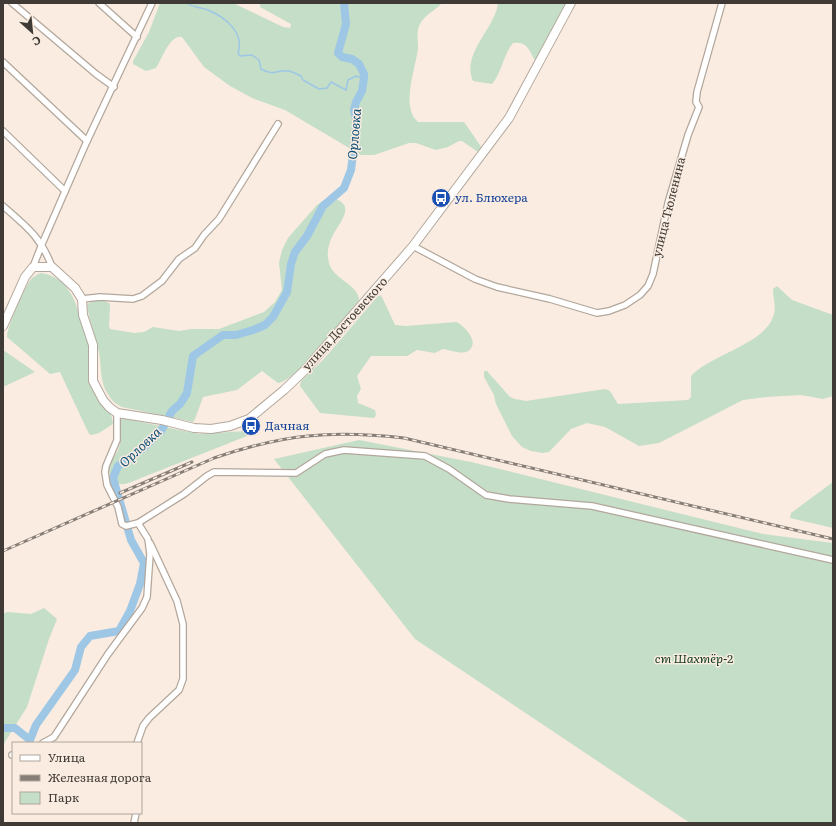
<svg xmlns="http://www.w3.org/2000/svg" width="836" height="826" viewBox="0 0 836 826" font-family="Literata,serif">
<rect width="100%" height="100%" fill="#faece0"/>
<g fill="#c4dec7">
<path d="M160 3H233L283 27 290 28 291 24 260 7V3H442C435 11 425 14 420 24 416 31 418 40 418 48 416 68 400 107 418 122H464L482 148 478 152 462 141H459L448 147 436 150 416 143H409L374 155H361L285 110 252 98 230 86 204 67 182 37C170 34 162 59 156 68L146 71 133 64V61L149 32Z"/>
<path d="M498 3H567L538 60 534 59C529 49 526 41 513 43 503 55 502 72 492 84L473 81C461 53 495 29 498 3Z"/>
<path d="M329 197C361 204 337 224 331 239 329 244 327 252 328 257 329 280 358 282 359 300 346 316 296 382 278 383L262 371 237 390 203 397 195 419 193 422 122 407C116 404 111 400 108 394 99 381 102 363 98 348 95 333 89 320 87 305 92 299 104 299 110 304L109 325 110 329 134 333 144 332 153 327 179 331 192 329H219L264 312 275 302 282 290 279 263 282 250 288 238 317 205Z"/>
<path d="M41 273C68 277 76 301 82 324 85 332 88 340 89 348 90 358 86 371 91 382 97 397 112 406 113 424L99 433 92 435 89 434 60 372 50 374 7 337C7 327 23 291 29 282 32 277 36 275 41 273Z"/>
<path d="M777 286 792 300 833 315V396L823 399 801 395 766 397 743 400 659 443 639 446 605 427 587 423 571 429 549 452 542 453 531 451 522 447 512 436 496 404 494 395 484 377V371H487L510 397 515 399 526 401 605 389 610 391 618 404 688 400 691 397V376C710 355 764 344 773 317 777 308 773 299 773 289Z"/>
<path d="M381 295 395 325 406 326 456 322C464 325 481 343 468 351 462 355 450 350 443 349L435 353 417 350 407 356H371L357 376 361 389 357 396 358 403 375 410 376 415 374 418 320 413 300 386 301 381 323 360 377 297Z"/>
<polygon points="3,350 35,372 3,387"/>
<path d="M122 418 199 434 245 431 247 436 141 478C130 483 116 490 110 475 109 471 108 467 110 463 113 457 118 453 119 447 122 438 120 428 119 419Z"/>
<polygon points="359,440 471,462 763,534 833,543 833,823 690,823 415,639 274,459"/>
<polygon points="833,482 833,528 790,518 791,513"/>
<polygon points="44,608 57,619 49,639 27,707 3,745 3,614 7,612 31,614"/>
</g>
<g fill="none" stroke-linecap="round" stroke-linejoin="round">
<path stroke="#9ec7e6" stroke-width="1.5" d="M187 3C194 8 200 7 208 10 225 17 245 33 238 53L240 56 252 55 259 60 261 69C275 77 276 69 289 71 293 72 297 74 301 76L303 80 319 89 327 88 331 82 346 90 348 80 356 76 364 78"/>
<polyline stroke="#9ec7e6" stroke-width="8" points="3,728 15,728 30,740 36,725 75,670 81,647 90,636 119,631 130,611 140,584 144,563 131,540 113,478 118,466 141,450 161,431 172,411 180,404 187,393 193,356 223,335 236,335 253,330 265,325 273,317 287,292 291,264 295,252 307,236 323,206 344,188 351,170 357,122 354,110 356,102 362,91 364,78 364,74 359,64 352,59 342,57 338,53 346,24 344,3"/>
<defs>
<g id="minor">
<polyline points="12,3 96,74 114,87"/>
<polyline points="99,3 137,37"/>
<polyline points="3,62 87,141"/>
<polyline points="3,131 65,191"/>
<path d="M3 206C26 226 41 237 52 267"/>
<polyline points="413,246 475,279 497,287 550,299 597,313 609,311 625,305 640,295 648,286 653,274 668,203 688,135 699,107 696,102 697,92 722,3"/>
<polyline points="33,267 42,244 87,141 152,3"/>
<polyline points="82,299 100,297 133,299 142,296 162,281 179,259 195,248 204,235 219,219 278,124"/>
<polyline points="138,523 184,494 207,476 214,472 296,473 325,454 344,450 425,456 449,469 486,495 509,499 592,506 833,560"/>
<polyline points="43,743 54,737 108,654 142,608 147,597 150,554 148,539 138,523 126,526 122,524 118,507 107,485 105,472 106,466 117,440 117,413"/>
<polyline points="137,743 143,726 149,718 179,690 183,679 183,624 177,601 150,543"/>
<polyline points="12,755 13,755"/>
<polyline points="134,823 136,813"/>
</g>
<polyline id="secondary" points="3,326 25,277 33,267 52,267 75,288 82,299 83,315 93,345 93,381 103,400 109,407 117,413 162,420 194,428 211,429 230,426 249,419 284,390 306,369 413,246 509,118 571,3"/>
</defs>
<use href="#minor" stroke="#b3a79c" stroke-width="8"/>
<use href="#secondary" stroke="#b3a79c" stroke-width="10"/>
<use href="#minor" stroke="#fff" stroke-width="5.5"/>
<use href="#secondary" stroke="#fff" stroke-width="8"/>
<defs>
<g id="rail">
<polyline points="120,493 192,462"/>
<path d="M3 551 214 458C284 434 331 430 404 438L833 539"/>
</g>
</defs>
<use href="#rail" stroke="#877e77" stroke-width="3"/>
<use href="#rail" stroke="#faece0" stroke-width="1.5" stroke-dasharray="4.5" stroke-linecap="butt"/>
</g>
<defs>
<symbol id="bus-disc" viewBox="-11 -11 22 22"><circle r="9.5" fill="#1a4fb4" stroke="#faece0"/><path d="M-5-6H5V4H4V6H2V4H-2V6H-4V4H-5ZM-3.5-4V0h7V-4ZM-3.5 1.2v1.5H-2V1.2ZM2 1.2v1.5H3.5V1.2Z" fill="#fff"/></symbol>
</defs>
<g fill-rule="evenodd">
<use href="#bus-disc" x="430" y="187" width="22" height="22"/>
<use href="#bus-disc" x="240" y="415" width="22" height="22"/>
</g>
<g text-anchor="middle" stroke-width="3" stroke-linejoin="round" paint-order="stroke">
<g font-size="12" fill="#164399" stroke="#faece0" text-anchor="start">
<text x="455" y="202">ул. Блюхера</text>
<text x="265" y="430">Дачная</text>
</g>
<g font-size="12" fill="#3f3a35" stroke="#faece0">
<text transform="translate(669 207) rotate(-76)" y="4">улица Тюленина</text>
<text transform="translate(345 324) rotate(-48)" y="4">улица Достоевского</text>
</g>
<g font-size="12" font-style="italic" fill="#0e3a1b" stroke="#faece0">
<text x="694" y="663">ст Шахтёр-2</text>
</g>
<g font-size="13" font-style="italic" fill="#0a4f77" stroke="#faece0">
<text transform="translate(354 134) rotate(-85)" y="5">Орловка</text>
<text transform="translate(140 447) rotate(-43)" y="5">Орловка</text>
</g>
</g>
<rect width="836" height="826" fill="none" stroke="#3f3a35" stroke-width="8"/>
<rect x="12" y="742" width="130" height="72" fill="#faece0" stroke="#afa59c"/>
<rect x="20" y="755" width="20" height="6" fill="#ffffff" stroke="#afa59c"/>
<text x="48" y="762" font-size="12" fill="#3f3a35">Улица</text>
<rect x="20" y="775" width="20" height="6" fill="#877e77" stroke="#afa59c"/>
<text x="48" y="782" font-size="12" fill="#3f3a35">Железная дорога</text>
<rect x="20" y="792" width="20" height="12" fill="#c4dec7" stroke="#afa59c"/>
<text x="48" y="802" font-size="12" fill="#3f3a35">Парк</text>
<g transform="translate(32 32) rotate(153)" stroke="#faece0" stroke-width="3" paint-order="stroke">
<path d="M0-3L7 15L0 10L-7 15Z" fill="#3f3a35"/>
<text y="-6" font-size="11" font-weight="bold" text-anchor="middle" fill="#3f3a35">С</text>
</g>
</svg>
